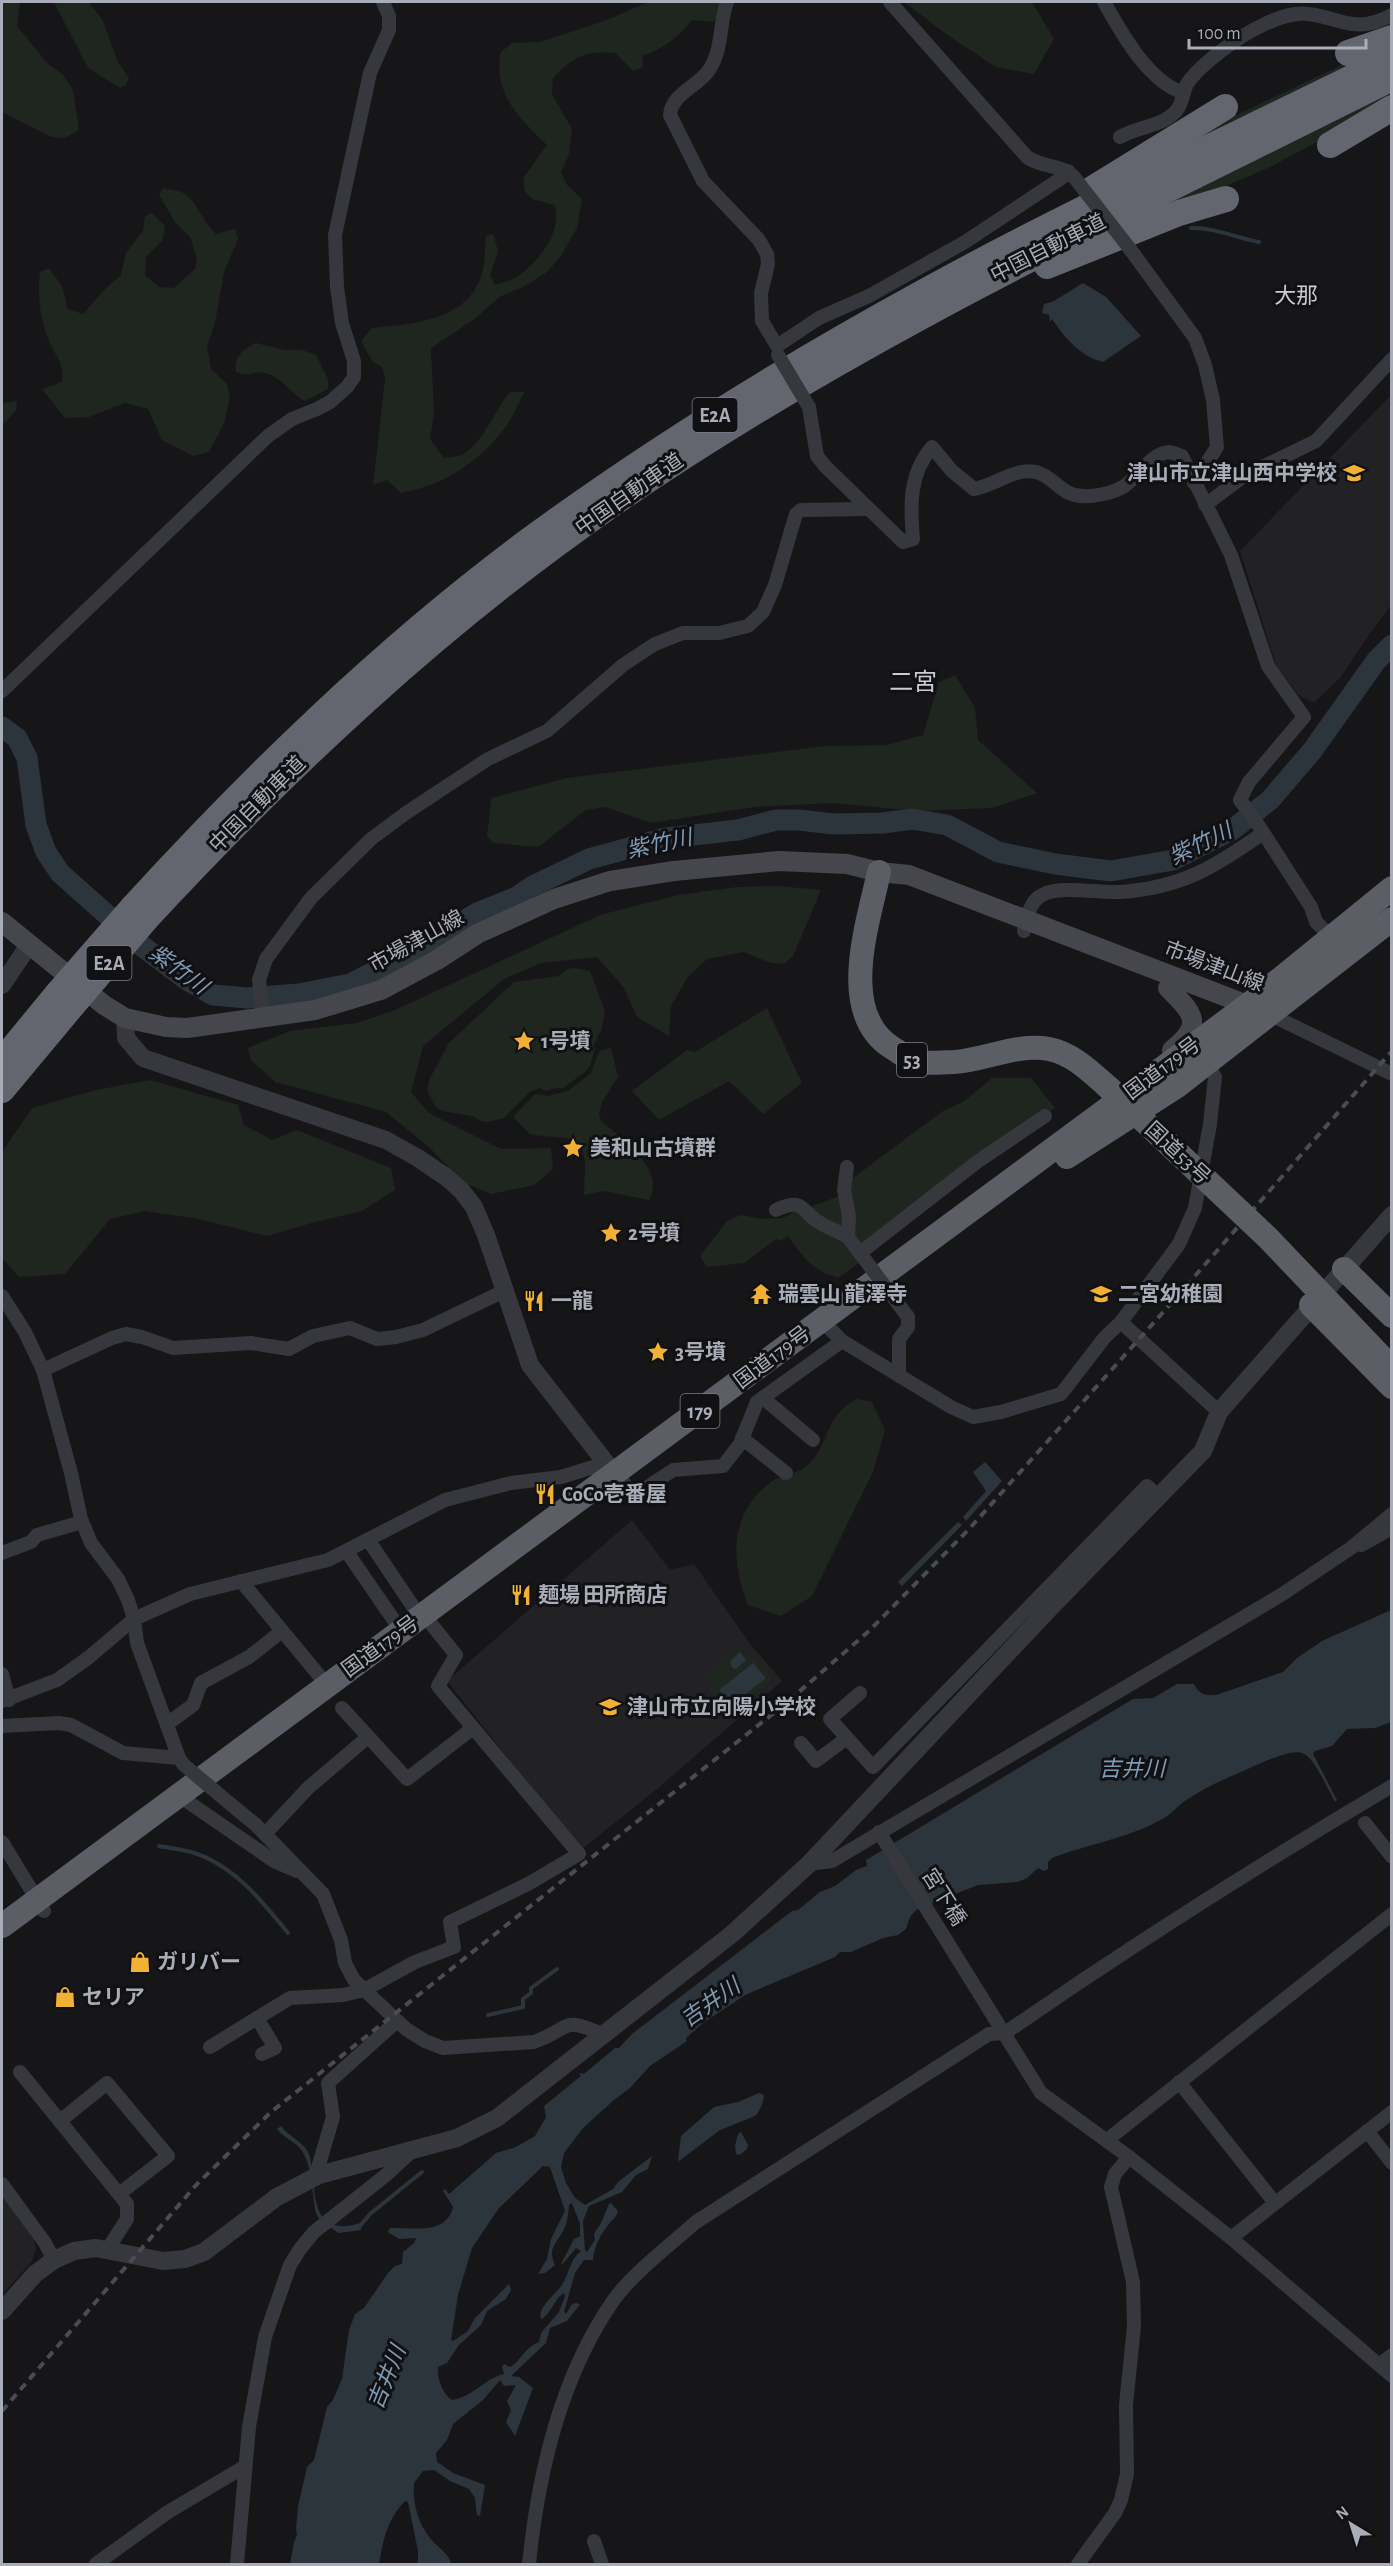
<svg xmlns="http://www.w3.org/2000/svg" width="1393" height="2566" viewBox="0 0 1393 2566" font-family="'Alegreya Sans','Noto Sans JP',sans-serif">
<rect width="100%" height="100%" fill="#161618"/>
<g fill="#222225">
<polygon points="1391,395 1391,606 1370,633 1341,677 1314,703 1298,695 1276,665 1240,551"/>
<polygon points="632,1520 670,1570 694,1564 751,1645 782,1681 657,1789 581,1850 447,1681"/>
<polygon points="2,2194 34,2240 36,2249 32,2261 2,2295"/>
</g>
<g fill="#1e261f">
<polygon points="2,2 20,2 17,26 47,63 63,75 73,90 79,130 65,138 52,137 2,112"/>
<polygon points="54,2 89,2 103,21 118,62 129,78 126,85 120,88 88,68"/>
<path d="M648 2H724L721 13 713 22 692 20C678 37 664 49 642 56L643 67 633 71 615 53C584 51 575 56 553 78L552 94 572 129 569 154 561 172 567 185 582 199 577 228 561 256 547 272 525 286 499 297 476 318 431 348 434 414 430 439 444 458C450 457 459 457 463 454 485 441 494 410 510 392H524C518 404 513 418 504 429 479 462 442 486 401 493L387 480 373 485 385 378 382 367 372 361 361 341 372 328C412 324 468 321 482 274 485 262 485 248 486 236L493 234 498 251 490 275 495 285C502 282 511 281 517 277 539 262 562 232 555 205L532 199 524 190V177L547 145C520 119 494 95 500 53L512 43 539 42 568 33 607 20Z"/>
<polygon points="904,2 1032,2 1054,39 1034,74 996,67 946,34"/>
<polygon points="1391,42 1391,46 1235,123 1149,160 1196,134"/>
<polygon points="1391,88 1391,103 1268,168 1183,204 1146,209"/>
<path d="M163 188C170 190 181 190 186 195 199 205 202 221 216 234L235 229 238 239 224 272 215 323 207 346 211 369 227 384 230 398 224 423 209 452 193 456 162 440 148 409 125 403 89 417 65 418 42 389 62 382C64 361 58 361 50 343 40 321 37 295 40 272L49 268 62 286 68 309 83 314 104 290 121 275 126 253 143 231 145 216 152 213 165 226 162 241 146 257 145 275 159 287 174 288 195 269 197 258 190 237 175 222 159 195Z"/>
<path d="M256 343 285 350H302L316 355 328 379V389L305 401C290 393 282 377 265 373 253 370 251 378 236 372 234 356 242 350 256 343Z"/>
<polygon points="17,401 16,410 2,426 2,403"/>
<polygon points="955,675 975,708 978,740 1037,793 992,808 917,811 833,803 754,807 651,823 606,807 586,810 538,847 493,843 487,836 491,798 567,778 825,746 886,745 923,735 939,682"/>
<polygon points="777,886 821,890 793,956 784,964 771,963 744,952 707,959 687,978 671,1006 669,1036 637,1017 624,988 597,957 541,963 504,979 423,1046 411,1092 429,1113 501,1149 551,1148 553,1169 534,1185 491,1194 463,1182 430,1148 386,1112 275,1082 251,1060 248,1048 290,1031 357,1023 395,1010 600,915 678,895 737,887"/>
<polygon points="574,968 590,971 605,1011 601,1031 593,1046 595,1049 590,1066 585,1072 563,1088 556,1088 546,1091 540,1088 530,1092 504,1118 488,1122 481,1121 472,1116 442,1111 436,1107 427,1090 429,1080 449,1043 514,982 558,976 568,969"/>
<polygon points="767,1008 802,1083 763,1114 729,1081 659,1120 632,1091 687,1050 695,1052"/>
<path d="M611 1048 618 1077 602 1102 599 1115 602 1122C622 1139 667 1170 649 1200L604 1191 584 1195 585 1161 581 1144 567 1138 531 1135 513 1117 535 1094 548 1096 568 1091 591 1073 599 1052 604 1049Z"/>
<polygon points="992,1078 1031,1078 1055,1108 860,1249 852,1238 846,1183 943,1111 963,1102"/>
<polygon points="150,1080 238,1105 244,1125 272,1140 297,1130 391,1168 395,1190 362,1211 315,1222 267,1236 194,1218 144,1211 110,1219 65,1274 19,1277 2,1258 2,1152 32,1108 96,1090"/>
<polygon points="839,1196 844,1211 844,1230 821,1220 810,1207"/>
<path d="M796 1211 844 1239 860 1262 838 1278C810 1269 805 1259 788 1236L781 1241 776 1239 744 1263 707 1267 700 1256 727 1221 741 1215 761 1219 783 1218Z"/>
<path d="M857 1399 872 1402 885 1430 873 1472 812 1596 781 1616 748 1605C730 1560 729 1513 772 1481 783 1474 799 1474 809 1464 829 1444 826 1413 857 1399Z"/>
<polygon points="741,1646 751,1659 754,1657 773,1679 730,1715 708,1690 713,1685 706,1676"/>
</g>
<g fill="#2c353c" fill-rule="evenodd">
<path d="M1083 283 1106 297 1141 336 1103 362C1080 356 1065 338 1052 319L1050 322 1049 315 1042 313 1044 304 1054 301Z"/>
<polygon points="985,1462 1002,1481 966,1521 963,1517 986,1491 973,1472"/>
<polygon points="958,1522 962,1525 902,1586 898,1582"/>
<path d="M1391 1610V1722L1375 1728 1347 1729 1332 1746 1315 1751 1313 1754 1337 1800 1335 1802C1328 1790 1314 1756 1302 1753 1291 1749 1261 1763 1250 1768 1227 1778 1205 1787 1185 1801 1177 1806 1172 1814 1164 1818 1130 1838 1088 1844 1052 1858L1048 1862V1869L1044 1871 1038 1868 1027 1878 1018 1882 978 1885 917 1909 910 1917 906 1929 898 1935 883 1938 851 1952H840L835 1957 745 1995 703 2023 686 2038 687 2041 650 2066 630 2088 614 2100 584 2127 564 2153 561 2167 566 2183 575 2198 585 2205 613 2189 618 2182 652 2156 648 2169 636 2175 622 2192 589 2206 583 2221 585 2250 587 2252 595 2240 594 2234 601 2223 609 2204 611 2203 618 2211C616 2218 613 2219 609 2224 600 2235 594 2247 593 2260H584L575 2273 564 2312 566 2314 572 2304 577 2303 580 2305 578 2307 567 2321 550 2328 546 2343 511 2376 519 2377 533 2388 515 2436 506 2422 511 2410 507 2401 516 2385 504 2386 500 2380 483 2400 453 2424 447 2440 436 2453 437 2462 453 2473 485 2485 480 2516 477 2515 475 2498 469 2489 450 2481 434 2470 423 2471 414 2483C412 2501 418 2524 430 2538 437 2547 449 2553 451 2564H418V2551L408 2502 405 2501C387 2520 383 2540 379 2564H290L294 2542 297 2535 296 2529 298 2506 307 2467 314 2460 327 2407 333 2400 342 2379 349 2330 355 2314 364 2308 388 2273 395 2266 402 2264 403 2252 414 2243 416 2238 399 2239 388 2232 390 2228C412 2227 446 2236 453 2207L443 2191 445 2189 449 2194 496 2153 516 2147 535 2136 546 2117 544 2106 581 2076 579 2073 584 2074 615 2048H619L632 2034 792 1911 798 1910 820 1892 835 1886 856 1870 867 1866 866 1860 1133 1699 1153 1698 1177 1684H1194C1199 1695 1208 1697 1219 1694L1283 1672 1297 1658 1322 1641ZM543 2166 550 2167 565 2211 551 2239 547 2259 538 2274 545 2273 555 2265C547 2247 557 2244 564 2229 568 2222 568 2213 569 2205L572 2203 580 2224V2236L574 2239 561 2264 562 2265 576 2248 581 2251C570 2259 569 2274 562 2285 555 2295 541 2304 540 2316L542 2319C552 2312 554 2299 564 2293L565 2296 559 2312 541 2333 539 2342C524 2348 521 2361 510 2367L504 2364 502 2367 504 2374C485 2378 473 2397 452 2400 442 2394 437 2378 438 2367L447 2363 459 2345 481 2325 487 2311 506 2299 511 2290 509 2284 475 2318 468 2331 453 2341 451 2340 458 2295 472 2248 499 2208Z"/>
<polygon points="740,1652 746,1660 736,1669 732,1668 730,1661"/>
<polygon points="753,1663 766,1678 731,1706 719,1690"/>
<path d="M759 2093 764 2095C763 2103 761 2110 755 2116L720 2130 679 2161 678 2160 681 2136 714 2107 738 2102Z"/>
<path d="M281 2126C288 2136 302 2141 308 2152 318 2175 306 2225 342 2226 349 2227 355 2224 361 2223V2230L339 2233 321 2222 316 2213C312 2195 313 2168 302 2151 296 2142 284 2138 277 2129Z"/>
<polygon points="741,2132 748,2145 747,2149 740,2155 736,2154 735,2146 738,2134"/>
</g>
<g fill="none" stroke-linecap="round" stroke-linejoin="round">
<g stroke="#2c353c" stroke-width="4">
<path d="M1191 228C1213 227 1237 238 1259 242"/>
<path d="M159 1846C169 1848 181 1849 191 1852 233 1864 262 1901 288 1933"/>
<polyline points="488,2015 523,2007 523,1999 531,1993 531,1988 557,1969"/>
<polyline points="359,2227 370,2214 422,2172"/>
</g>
<polyline stroke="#2c353c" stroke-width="21" points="2,727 17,738 27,758 36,825 46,852 60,873 142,946 187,980 213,995 247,998 299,994 350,984 397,960 477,913 517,897 531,887 589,859 666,838 738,830 776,820 799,820 834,824 883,823 912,819 947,825 998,852 1055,864 1111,871 1173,860 1232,830 1270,800 1312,751 1376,661 1392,645"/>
<g stroke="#37383d" stroke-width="14">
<path d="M727 2C719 23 723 50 709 70 699 86 671 94 670 115L703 181 759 240 767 254 768 264 761 293 762 321 777 346 819 318 869 296 965 242 1063 177 1068 171"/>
<path d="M890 2 1027 157C1042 168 1061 164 1073 176"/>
<path d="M1104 2C1121 32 1148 82 1184 93"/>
<path d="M1120 137C1138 126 1163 127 1177 110 1183 102 1183 92 1187 84 1201 63 1241 35 1263 25 1275 19 1294 12 1308 14 1343 18 1355 35 1392 15"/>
<polyline points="1130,249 1195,338 1205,365 1213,400 1217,447 1194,483"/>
<path d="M809 407 817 456 825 466 903 542 913 539C910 505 909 474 932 447L952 471 974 489C995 486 1015 467 1036 472 1049 475 1056 486 1067 492 1081 500 1107 495 1121 488 1137 480 1150 453 1169 452 1172 452 1178 455 1182 456L1231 555 1268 666 1304 717 1249 782 1240 800 1257 823 1311 907 1316 922 1335 941"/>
<polyline points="1205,505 1244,476 1316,441 1392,359"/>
<polyline points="2,691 268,436 292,419 317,409 330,402 347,387 354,377 354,361 342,323 337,287 335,235 370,73 389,30 389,16 383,2"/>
<path d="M1024 931C1027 918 1029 902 1042 895 1059 885 1099 893 1120 892 1181 888 1215 867 1263 833"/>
<polyline points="1271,1015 1392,1074"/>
<polyline points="263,1018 259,980 266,959 311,898 371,839 406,813 488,759 547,731 623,665 655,644 683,633 719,633 748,626 763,612 775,585 796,514 801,510 868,509"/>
<polyline points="847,1167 844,1190 849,1216 848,1237 860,1253 977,1162 1045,1116"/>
<path d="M776 1210C806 1196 800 1213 822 1224 830 1229 840 1232 848 1237"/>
<polyline points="2,1296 25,1332 43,1370 71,1473 81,1519 91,1543 118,1579 128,1600 134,1619 137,1643 179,1758 184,1765"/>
<polyline points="821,1320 842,1341 951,1407 973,1417 1001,1412 1061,1394 1105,1337 1121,1322 1179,1244 1195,1208 1210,1124 1215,1077 1204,1058"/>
<polyline points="1121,1322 1219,1412"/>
<polyline points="43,1370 112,1338 126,1334 142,1337 173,1348 251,1343 289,1349 313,1336 350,1328 377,1339 396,1337 423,1330 504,1291"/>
<polyline points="899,1376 899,1339 908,1327 908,1317"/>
<polyline points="763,1398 813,1440"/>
<polyline points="742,1438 786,1473"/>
<polyline points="623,1485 634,1496 673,1470 723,1466 740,1444 757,1402 842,1341"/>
<polyline points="369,1541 420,1617"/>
<polyline points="1361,1545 1392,1528"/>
<polyline points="347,1552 393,1619"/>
<polyline points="2,1553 31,1542 37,1535 82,1522"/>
<polyline points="241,1581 327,1685"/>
<polyline points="2,1674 9,1700"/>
<polyline points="860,1693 830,1719 873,1767 1147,1486 1159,1497"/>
<polyline points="2,1701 57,1680 88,1658 134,1619 190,1594 328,1560 445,1500 511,1483 561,1477 606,1463"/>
<polyline points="342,1708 407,1779 473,1728"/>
<polyline points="167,1724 193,1705 201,1683 249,1657 282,1631"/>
<polyline points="2,1726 59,1723 71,1725 123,1753 179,1758"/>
<polyline points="801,1743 816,1761 847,1738"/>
<polyline points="178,1795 274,1861 297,1871"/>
<path d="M228 1802 256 1825 323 1894 341 1940 345 1963 354 1980 406 2029 425 2041 443 2048 534 2042C572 2029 559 2015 602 2034"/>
<polyline points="1365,1823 1392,1857"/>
<polyline points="879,1832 1041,2093 1129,2157 1231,2238 1392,2376"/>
<polyline points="265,1834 308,1788 368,1737"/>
<polyline points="2,1842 44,1911"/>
<polyline points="809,1864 832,1861 1281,1595 1351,1548 1392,1514"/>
<polyline points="257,2018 275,2048 262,2054"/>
<polyline points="210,2047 290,1998 343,1995 364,1990 415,1962 454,1947 450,1922 528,1884 579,1854 438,1686 456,1655 432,1625"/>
<polyline points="20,2072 127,2204 127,2219 107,2250"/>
<polyline points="1179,2082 1275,2203"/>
<polyline points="60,2121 107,2083 168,2156 119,2194"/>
<polyline points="1367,2131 1392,2163"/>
<polyline points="1107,2140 1392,1914"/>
<polyline points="315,2178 333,2117 328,2083 397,2021"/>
<polyline points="2,2184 45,2243 54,2260"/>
<polyline points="1231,2238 1392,2112"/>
<polyline points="1379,2365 1392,2355"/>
<polyline points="594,2541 602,2564"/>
<polyline points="96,2564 168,2512 244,2467"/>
<polyline points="237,2564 249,2427 265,2337 290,2265 300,2249 314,2232 386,2175 413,2150"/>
<path d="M529 2564C538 2475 561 2376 613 2301 631 2275 671 2244 696 2222L989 2034 1005 2033C1131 1946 1260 1864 1392 1786"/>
<polyline points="1078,2564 1115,2513 1121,2500 1127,2474 1126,2405 1134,2326 1133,2282 1111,2187 1115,2174 1129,2157"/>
</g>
<g stroke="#37383d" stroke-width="18">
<polyline points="2,985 29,945"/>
<polyline points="125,1018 126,1038 143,1058 386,1140 418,1158 446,1177 461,1190 474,1207 486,1235 530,1365 623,1485"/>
<polyline points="2,2311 35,2274 54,2260 74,2251 96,2248 163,2261 185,2259 204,2252 277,2197 319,2175 457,2138 497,2118 732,1934 809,1864 1048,1610 1203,1451 1219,1412 1392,1215"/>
</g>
<g stroke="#45474d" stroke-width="20">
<polyline points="2,922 104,1005 125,1018 166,1027 187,1028 315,1010 381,990 437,960 477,934 554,899 610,881 674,871 779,861 847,864 879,872 909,875 1258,1009"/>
<path d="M1168 988C1193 1013 1205 1024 1172 1050"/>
</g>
<g stroke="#5b5e65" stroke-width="24">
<path d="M879 872C868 924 836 1015 894 1049 901 1053 910 1061 918 1062 929 1064 943 1062 954 1062 985 1060 1017 1043 1049 1049 1072 1053 1092 1073 1109 1088"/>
<polyline points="1067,1157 1176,1087 1392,919"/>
<polyline points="1344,1269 1392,1316"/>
<polyline points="1311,1305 1392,1387"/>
<polyline points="2,1926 1248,1005 1392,888"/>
</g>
<g stroke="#63666e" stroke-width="26">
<polyline points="1348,53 1392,38"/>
<polyline points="1330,145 1392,108"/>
<polyline points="1092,189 1225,107"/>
<polyline points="1047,266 1179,213 1226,199"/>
<path d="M133 907C254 775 383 649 527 542 653 449 787 367 924 292 1076 208 1236 136 1392 58"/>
<path d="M146 919C288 766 439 624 611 505 856 335 1126 212 1392 78"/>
<polyline points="2,1061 58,993"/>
<polyline points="2,1090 72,1006"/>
</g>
<polyline stroke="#4a4c52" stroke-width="4" stroke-dasharray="8 6" stroke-linecap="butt" points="2,2411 197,2184 271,2112 785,1704 869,1631 970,1528 1166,1309 1392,1051"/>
<g stroke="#37383d" stroke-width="14">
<polyline points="1074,177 1130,249"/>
<polyline points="778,355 809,407"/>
<polyline points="860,1253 908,1317"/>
<polyline points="184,1765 228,1802"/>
</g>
<polyline stroke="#5b5e65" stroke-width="24" points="1109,1088 1268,1238 1392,1368"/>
<g stroke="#63666e" stroke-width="26">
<polyline points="58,993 133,907"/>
<polyline points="72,1006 146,919"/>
</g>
</g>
<defs>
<symbol id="school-bare" viewBox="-9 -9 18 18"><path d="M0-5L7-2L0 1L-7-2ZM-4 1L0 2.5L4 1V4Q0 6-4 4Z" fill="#f2b134" stroke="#111113" stroke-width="2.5" paint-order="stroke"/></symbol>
<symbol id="sight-bare" viewBox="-9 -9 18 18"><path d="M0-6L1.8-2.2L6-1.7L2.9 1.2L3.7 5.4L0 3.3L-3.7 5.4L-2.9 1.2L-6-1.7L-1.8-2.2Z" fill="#f2b134" stroke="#111113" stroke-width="2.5" paint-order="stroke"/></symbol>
<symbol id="temple-bare" viewBox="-9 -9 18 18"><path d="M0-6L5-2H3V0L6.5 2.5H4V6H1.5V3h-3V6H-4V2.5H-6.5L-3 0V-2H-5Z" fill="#f2b134" stroke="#111113" stroke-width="2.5" paint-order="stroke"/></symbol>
<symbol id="restaurant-bare" viewBox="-9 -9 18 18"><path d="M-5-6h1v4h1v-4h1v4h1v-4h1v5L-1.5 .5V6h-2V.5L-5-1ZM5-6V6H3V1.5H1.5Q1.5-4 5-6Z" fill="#f2b134" stroke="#111113" stroke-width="2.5" paint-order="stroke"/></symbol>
<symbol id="shop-bare" viewBox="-9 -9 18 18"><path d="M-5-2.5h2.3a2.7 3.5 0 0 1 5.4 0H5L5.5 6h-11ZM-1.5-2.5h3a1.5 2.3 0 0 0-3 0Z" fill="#f2b134" stroke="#111113" stroke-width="2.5" paint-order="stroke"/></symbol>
</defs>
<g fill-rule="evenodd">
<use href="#school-bare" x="1339" y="458" width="30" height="30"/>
<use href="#sight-bare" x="509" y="1026" width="30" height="30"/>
<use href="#sight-bare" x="558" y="1133" width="30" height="30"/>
<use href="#sight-bare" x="596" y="1218" width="30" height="30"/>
<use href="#temple-bare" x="746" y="1279" width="30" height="30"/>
<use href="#school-bare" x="1086" y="1279" width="30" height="30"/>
<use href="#restaurant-bare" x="519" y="1286" width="30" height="30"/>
<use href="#sight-bare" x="643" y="1337" width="30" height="30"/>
<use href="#restaurant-bare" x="530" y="1479" width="30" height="30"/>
<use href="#restaurant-bare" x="506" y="1580" width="30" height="30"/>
<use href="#school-bare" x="595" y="1692" width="30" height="30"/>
<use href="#shop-bare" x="125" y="1947" width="30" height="30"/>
<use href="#shop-bare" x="50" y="1982" width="30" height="30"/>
</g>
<g text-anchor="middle" stroke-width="6" stroke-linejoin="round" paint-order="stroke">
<g fill="#111113" stroke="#7b7e86" stroke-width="1.5">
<rect x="692.5" y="398" width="45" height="34" rx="4.5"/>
<rect x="86.5" y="946" width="45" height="34" rx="4.5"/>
<rect x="897" y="1043" width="30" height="34" rx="4.5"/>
<rect x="680.5" y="1394" width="39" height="34" rx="4.5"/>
</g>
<g font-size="20" font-weight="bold" fill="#a8adb8">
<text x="715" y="422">E2A</text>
<text x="109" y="970">E2A</text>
<text x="912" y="1067">53</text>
<text x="700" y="1418">179</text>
</g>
<g font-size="21" fill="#a8adb8" stroke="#111113">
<text transform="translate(1048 248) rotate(-27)" y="7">中国自動車道</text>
<text transform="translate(629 494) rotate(-35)" y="7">中国自動車道</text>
<text transform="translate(257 804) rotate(-45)" y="7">中国自動車道</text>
<text transform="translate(416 941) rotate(-29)" y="7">市場津山線</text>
<text transform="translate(1214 966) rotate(21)" y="7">市場津山線</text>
<text transform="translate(1162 1068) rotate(-37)" y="7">国道179号</text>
<text transform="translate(1178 1153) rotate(43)" y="7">国道53号</text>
<text transform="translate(772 1357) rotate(-37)" y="7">国道179号</text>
<text transform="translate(380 1646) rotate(-36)" y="7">国道179号</text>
<text transform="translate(944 1897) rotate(58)" y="7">宮下橋</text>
</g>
<g font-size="21" font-weight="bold" fill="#a8adb8" stroke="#111113" text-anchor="start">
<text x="1337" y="480" text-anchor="end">津山市立津山西中学校</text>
<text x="541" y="1048">1号墳</text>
<text x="590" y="1155">美和山古墳群</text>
<text x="628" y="1240">2号墳</text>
<text x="778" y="1301">瑞雲山 龍澤寺</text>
<text x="1118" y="1301">二宮幼稚園</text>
<text x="551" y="1308">一龍</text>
<text x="675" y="1359">3号墳</text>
<text x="562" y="1501">CoCo壱番屋</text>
<text x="538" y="1602">麺場 田所商店</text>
<text x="627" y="1714">津山市立向陽小学校</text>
<text x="157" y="1969">ガリバー</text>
<text x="82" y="2004">セリア</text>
</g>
<g font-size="22" fill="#c9ccd4" stroke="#111113">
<text x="1296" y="303">大那</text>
</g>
<g font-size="22" font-style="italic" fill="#7f9bb3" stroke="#111113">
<text transform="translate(659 843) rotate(-12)" y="8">紫竹川</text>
<text transform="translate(1200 843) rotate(-26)" y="8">紫竹川</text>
<text transform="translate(179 969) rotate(36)" y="8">紫竹川</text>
<text x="1132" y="1776">吉井川</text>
<text transform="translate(710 2002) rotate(-35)" y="8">吉井川</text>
<text transform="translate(386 2377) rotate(-68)" y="8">吉井川</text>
</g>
<g font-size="24" fill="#c9ccd4" stroke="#111113">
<text x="913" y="690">二宮</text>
</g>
</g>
<rect width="1393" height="2566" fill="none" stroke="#a8adb8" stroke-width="6"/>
<g transform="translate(1351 2524) rotate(322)" stroke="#111113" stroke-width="4.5" paint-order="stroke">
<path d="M0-4.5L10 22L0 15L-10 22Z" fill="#a8adb8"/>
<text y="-9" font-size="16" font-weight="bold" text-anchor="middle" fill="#a8adb8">N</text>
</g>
<path d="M1189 39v9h177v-9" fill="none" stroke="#a8adb8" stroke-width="3"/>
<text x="1198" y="39" font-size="18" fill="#a8adb8" stroke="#111113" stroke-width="4.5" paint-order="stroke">100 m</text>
</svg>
